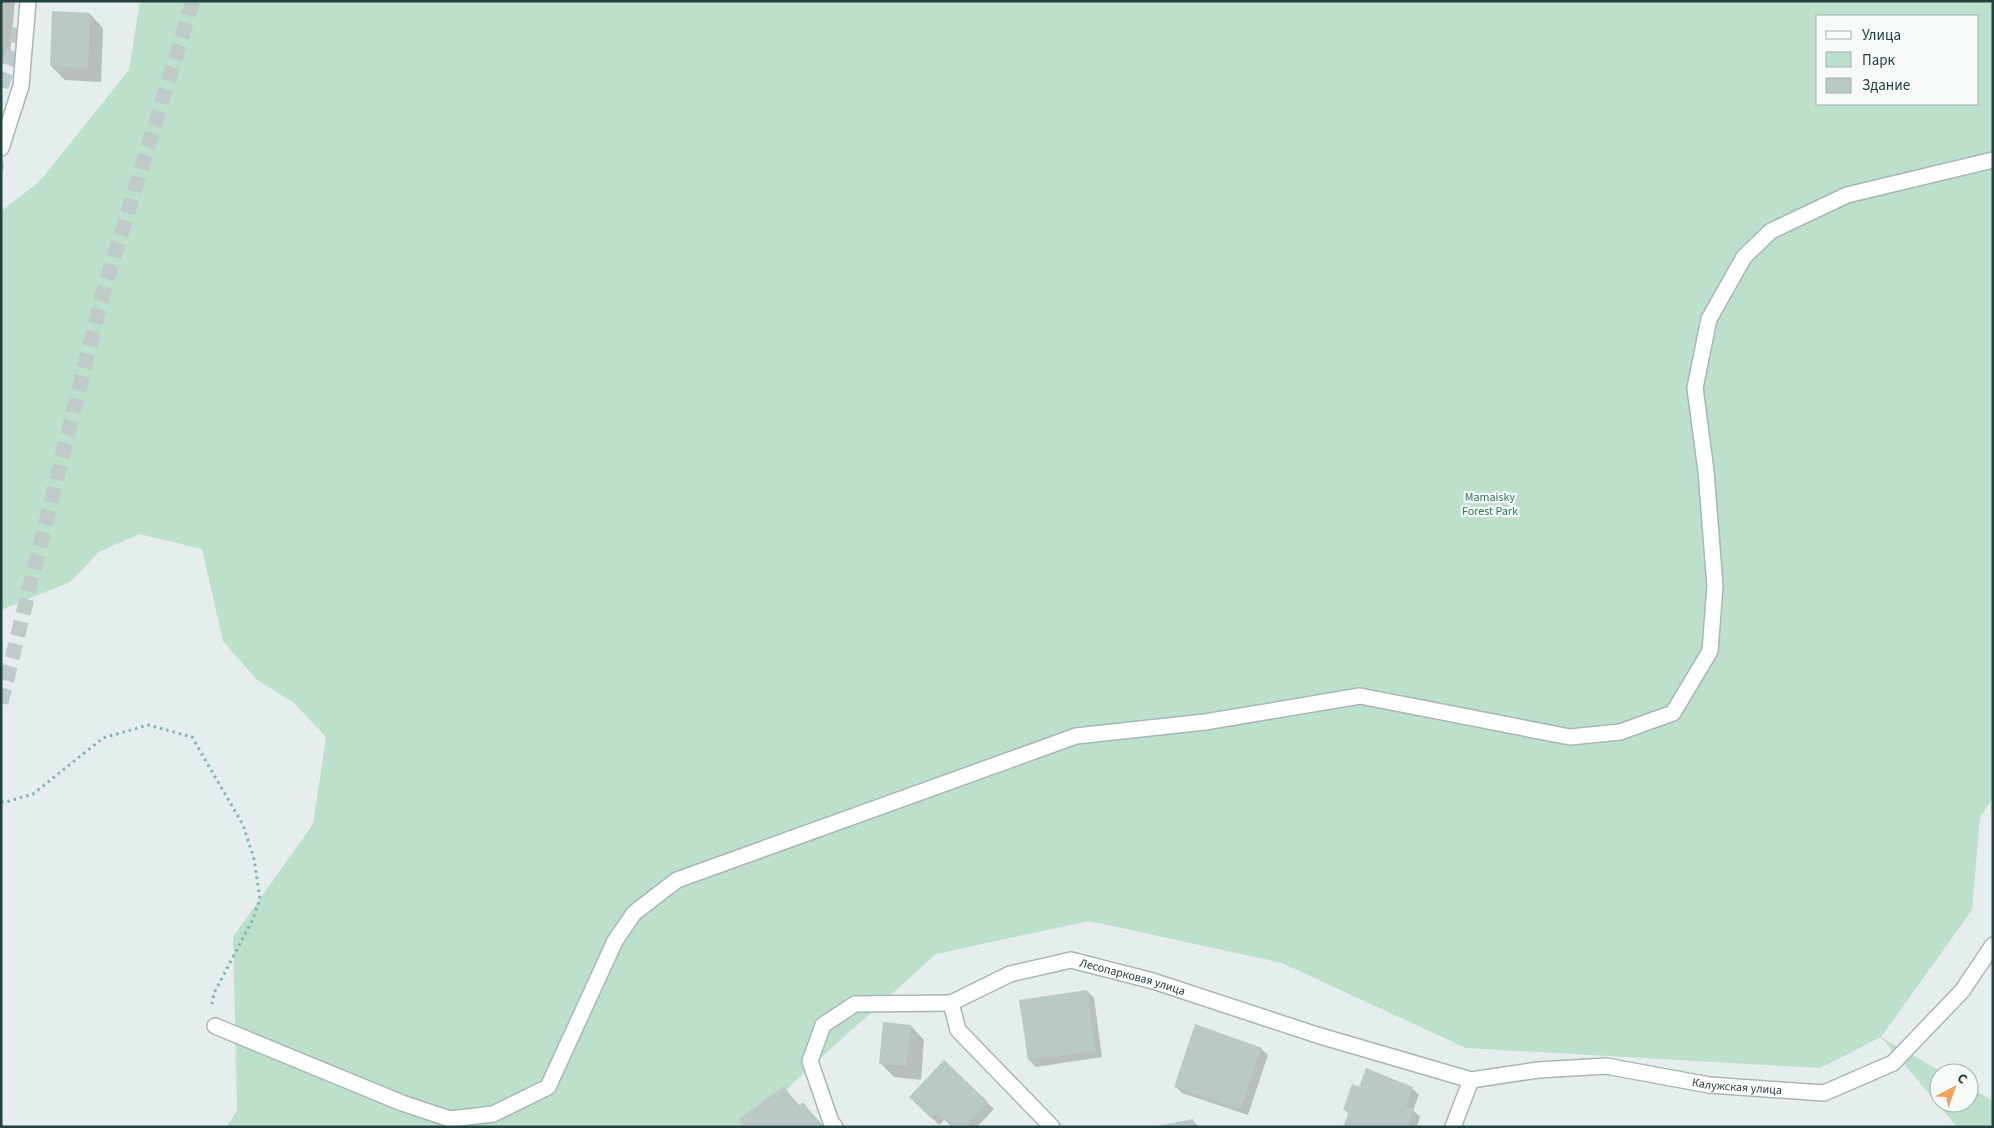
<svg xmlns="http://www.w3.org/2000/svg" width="1994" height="1128" viewBox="0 0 1994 1128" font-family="'Source Sans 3',sans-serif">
<rect width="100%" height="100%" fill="#e5eeec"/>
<path fill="#bde0cd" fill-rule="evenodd" d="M140 1H1993V798L1980 817 1972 910 1881 1037 1944 1073H1939V1103H1969V1087L1993 1101V1127H1957L1881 1037 1820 1068 1466 1048 1282 963 1089 921 936 954 792 1084 755 1127H226L237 1111 233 937 313 824 326 737 294 703 256 679 223 641 202 549 139 534 99 552 70 582 1 610V211L39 182 129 70ZM1818 16H1978V104H1818Z"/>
<g fill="#0003">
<polygon points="1,1 15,1 9,64 1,63"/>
<polygon points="90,14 103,28 101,82 65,80 51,66"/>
<polygon points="1,155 4,168 1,172"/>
<polygon points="1087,991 1094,998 1102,1057 1036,1067 1029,1060 1021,1001"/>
<polygon points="911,1026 924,1040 921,1080 894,1077 880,1063"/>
<polygon points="1261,1049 1268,1055 1248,1115 1182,1093 1175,1086"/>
<polygon points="944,1062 994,1109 977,1127 953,1127 945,1119 939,1125 911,1097"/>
<polygon points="784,1088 800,1106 803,1103 824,1127 746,1127"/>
<polygon points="1412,1088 1419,1095 1413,1110 1420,1117 1417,1127 1345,1127 1349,1114 1344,1109 1359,1089"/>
<polygon points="1193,1121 1199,1127 1159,1127"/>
</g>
<g fill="#bac9c6">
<polygon points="52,11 90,13 88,68 50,66"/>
<polygon points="1087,990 1096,1051 1028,1060 1019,1000"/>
<polygon points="883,1022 911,1025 907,1066 879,1064"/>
<polygon points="1195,1024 1262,1048 1241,1109 1174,1087"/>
<polygon points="944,1060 988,1102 965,1127 952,1127 937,1113 932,1119 909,1097"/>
<polygon points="1366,1068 1413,1087 1406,1106 1414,1109 1408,1127 1343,1127 1349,1112 1343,1110 1352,1084 1359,1087"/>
<polygon points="784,1086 798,1106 803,1102 820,1125 817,1127 744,1127 739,1119"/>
<polygon points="1193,1119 1194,1127 1157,1127 1157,1126"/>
</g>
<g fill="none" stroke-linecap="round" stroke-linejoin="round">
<g stroke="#becbc9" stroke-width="15" stroke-dasharray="15 8" stroke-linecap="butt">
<polyline points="1,87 23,22"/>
<polyline points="1,703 102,296 193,1"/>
</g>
<defs>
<g id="lane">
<polyline points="215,1026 402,1103 450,1119 493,1114 548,1087 615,941 634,913 677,880 1076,736 1205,722 1360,696 1570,737 1620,732 1673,713 1710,651 1715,586 1706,471 1695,388 1709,319 1744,257 1771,231 1847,195 1993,160"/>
<polyline points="835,1127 831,1122 810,1061 823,1025 855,1004 951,1003"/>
</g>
<g id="street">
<polyline points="1,148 21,86 28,1"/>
<path id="s1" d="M1052 1127 958 1030 951 1003 1010 974 1071 960 1153 981 1317 1035 1471 1080"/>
<path id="s2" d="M1453 1127 1471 1080 1538 1070 1606 1066 1709 1085 1824 1093 1893 1063 1962 991 1993 945"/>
</g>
</defs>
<use href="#lane" stroke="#a7b7b5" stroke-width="18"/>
<use href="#street" stroke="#a7b7b5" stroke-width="18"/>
<polyline stroke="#84b3ae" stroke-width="3" stroke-dasharray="2.5 4" stroke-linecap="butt" points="1,802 6,802 33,794 103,738 148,725 192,737 243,825 254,859 260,899 253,919 214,993 212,1004"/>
<use href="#lane" stroke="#fff" stroke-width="15"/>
<use href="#street" stroke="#fff" stroke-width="15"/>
</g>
<g text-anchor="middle" stroke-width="4.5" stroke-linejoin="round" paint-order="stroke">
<g font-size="12" fill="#2b7a59" stroke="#f6faf9">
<text x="1490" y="501">Mamaisky<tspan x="1490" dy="14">Forest Park</tspan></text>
</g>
<g font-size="12" fill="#23413f" stroke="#f6faf9">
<text dy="4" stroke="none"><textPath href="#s1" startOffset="355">Лесопарковая улица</textPath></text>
<text dy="4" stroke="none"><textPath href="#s2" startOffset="319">Калужская улица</textPath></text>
</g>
</g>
<rect width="1994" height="1128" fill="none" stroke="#23413f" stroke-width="5"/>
<rect x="1816" y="15" width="162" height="90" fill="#f6faf9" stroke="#a2b0af"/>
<rect x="1826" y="31" width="25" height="8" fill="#ffffff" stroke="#a2b0af"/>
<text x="1862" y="40" font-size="15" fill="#23413f">Улица</text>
<rect x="1826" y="52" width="25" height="15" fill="#bde0cd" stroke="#a2b0af"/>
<text x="1862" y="65" font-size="15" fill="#23413f">Парк</text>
<rect x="1826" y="78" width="25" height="15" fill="#bac9c6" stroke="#a2b0af"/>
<text x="1862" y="90" font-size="15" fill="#23413f">Здание</text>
<g transform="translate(1954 1088) rotate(41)"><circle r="24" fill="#f6faf9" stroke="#a2b0af"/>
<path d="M0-4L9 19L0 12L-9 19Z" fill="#f79f5a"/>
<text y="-8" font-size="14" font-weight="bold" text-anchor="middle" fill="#23413f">С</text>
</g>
</svg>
